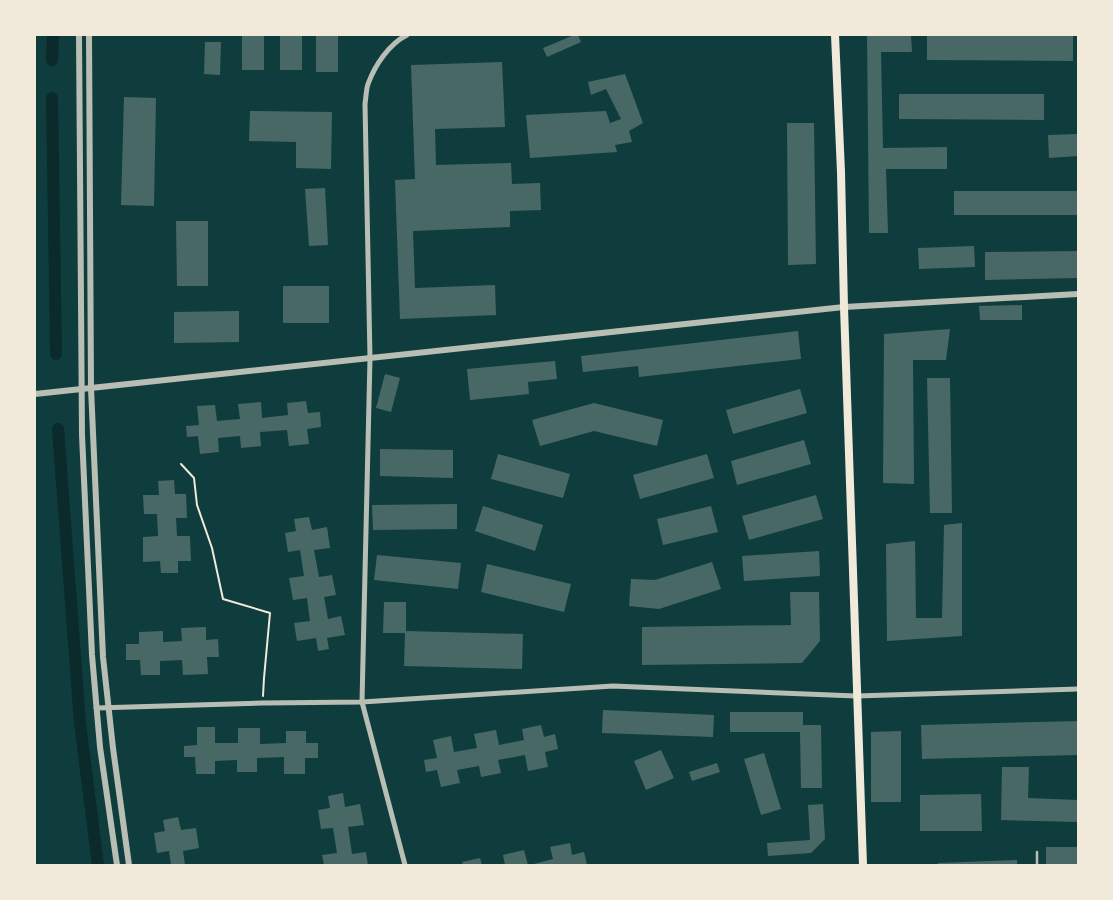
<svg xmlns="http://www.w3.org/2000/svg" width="1113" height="900" viewBox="0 0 1113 900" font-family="'Crimson Pro',serif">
<rect width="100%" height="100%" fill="#0f3d3e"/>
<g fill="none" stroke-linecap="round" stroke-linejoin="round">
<g stroke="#0a2a2b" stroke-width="12">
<polyline points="52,60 53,35"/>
<polyline points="52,98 56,354"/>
<polyline points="58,429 80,723 98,865"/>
</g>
</g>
<g fill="#486865">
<rect x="242" y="35" width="22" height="35"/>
<rect x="280" y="35" width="22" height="35"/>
<rect x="316" y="35" width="22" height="37"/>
<polygon points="574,35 578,35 581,42 547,57 543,48"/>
<polygon points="867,35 911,35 912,52 881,52 883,148 947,147 947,169 886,169 888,233 869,233"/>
<polygon points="927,35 1073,35 1073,61 927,60"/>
<polygon points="205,42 221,42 220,75 204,74"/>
<polygon points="502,62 505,127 435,129 436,165 511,163 512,184 540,183 541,210 510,211 510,227 413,231 415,288 495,285 496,315 400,319 395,180 415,179 411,65"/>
<polygon points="625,74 643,123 629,131 632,142 615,145 617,152 530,158 526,115 606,111 610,123 621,119 606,89 591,95 588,82"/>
<polygon points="899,94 1044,94 1044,120 899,119"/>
<polygon points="124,97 156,98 154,206 121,205"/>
<polygon points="250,111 332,112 331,169 296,168 296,142 249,141"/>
<polygon points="787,123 814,123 816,264 788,265"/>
<polygon points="1078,134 1078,156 1049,158 1048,135"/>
<polygon points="325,188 328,245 309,246 305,189"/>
<rect x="954" y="191" width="124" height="24"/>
<polygon points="176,221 208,221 208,286 177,286"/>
<polygon points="974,246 975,267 919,269 918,248"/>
<polygon points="1078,251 1078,278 985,280 985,252"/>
<rect x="283" y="286" width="46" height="37"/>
<polygon points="1022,305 1022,320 980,320 979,306"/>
<polygon points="239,311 239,342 174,343 174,312"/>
<polygon points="950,329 946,360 913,360 914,484 883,483 884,334"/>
<polygon points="798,331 801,359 639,377 638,366 583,372 581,356"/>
<polygon points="555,361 557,379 528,382 529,394 470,400 467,369"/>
<polygon points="385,374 400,378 391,412 376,408"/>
<polygon points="927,378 950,378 952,513 930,513"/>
<polygon points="800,389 807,413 733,434 726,410"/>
<polygon points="306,401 308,413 320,412 321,427 307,429 309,444 289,446 287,430 260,432 261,446 241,448 240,436 218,438 219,452 200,454 198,436 187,437 186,426 199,425 197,406 215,405 217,421 240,419 238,404 261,402 262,418 288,415 287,403"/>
<polygon points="594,403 663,420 657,446 594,431 540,446 532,420"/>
<polygon points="804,440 811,464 737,485 731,461"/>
<polygon points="380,449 453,450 453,478 380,476"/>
<polygon points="498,454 570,474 563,498 491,479"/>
<polygon points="707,454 714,478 640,499 633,475"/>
<polygon points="174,480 175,494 186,494 187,518 176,518 177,536 190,536 191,561 178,561 178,573 161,573 160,561 143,562 143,537 158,536 157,514 144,514 143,495 159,495 158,481"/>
<polygon points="816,495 823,519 749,540 742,516"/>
<polygon points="457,504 457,529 373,530 372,505"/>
<polygon points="483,506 543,525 535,551 475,531"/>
<polygon points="711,506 718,532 663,545 657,519"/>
<polygon points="309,517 312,530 327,527 330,548 314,550 319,577 332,575 336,595 324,597 328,619 341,616 345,635 327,638 329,649 318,651 316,638 297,641 294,623 310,621 307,598 293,600 289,578 304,576 300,550 288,552 285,533 296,531 294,519"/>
<polygon points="962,523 962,636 887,641 886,544 915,541 916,618 942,618 944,525"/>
<polygon points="819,551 820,576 744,581 742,556"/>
<polygon points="377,555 461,563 458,589 374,580"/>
<polygon points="712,562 721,589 659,609 629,606 631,579 655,580"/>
<polygon points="487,564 571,584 564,612 481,592"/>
<polygon points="790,592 819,592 820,641 802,663 642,665 642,627 791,625"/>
<polygon points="384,602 406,602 406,631 523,634 522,669 404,666 405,633 383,633"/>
<polygon points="206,627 206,640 218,639 219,657 207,657 208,674 183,675 182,660 160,661 160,675 141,675 140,660 126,660 126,644 139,644 139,632 163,631 163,642 182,641 181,628"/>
<polygon points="603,710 714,715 713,737 602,733"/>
<polygon points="730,712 803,712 803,725 821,725 822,788 801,788 800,732 730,732"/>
<polygon points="1078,721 1078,755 922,759 921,725"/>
<polygon points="541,725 544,737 555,734 558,749 545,752 548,767 528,771 525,755 498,760 501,773 481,777 479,766 457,770 460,783 441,787 437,770 426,772 424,760 437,758 433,740 451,736 454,752 477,748 474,734 496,730 499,745 524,740 522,729"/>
<polygon points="197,727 215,727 215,743 238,743 238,728 260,728 260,744 286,743 286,731 306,731 306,743 318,743 318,758 305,758 305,774 284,774 284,757 257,758 257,772 237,772 237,760 215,761 215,774 196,774 195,757 184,757 184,746 197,745"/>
<polygon points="901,731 901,802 871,802 871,732"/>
<polygon points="661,750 674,778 646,790 634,761"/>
<polygon points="764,753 781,809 761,815 744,759"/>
<polygon points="717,763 720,772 692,781 689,772"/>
<polygon points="1002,767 1029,767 1028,798 1078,800 1078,822 1001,820"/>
<polygon points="343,793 345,807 360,804 364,825 348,827 352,854 366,852 368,865 324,865 322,855 337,853 333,828 321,829 318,810 330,808 328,796"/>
<polygon points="981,794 982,831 920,831 920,795"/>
<polygon points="823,804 825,839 811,853 768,856 767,843 810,840 808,805"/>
<polygon points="178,817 181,830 196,828 199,848 183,851 185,865 171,865 169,851 157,853 154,833 165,831 163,820"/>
<polygon points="570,843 572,855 584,852 587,865 530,865 553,859 550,847"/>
<rect x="1046" y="847" width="32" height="18"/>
<polygon points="524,850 528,865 505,865 503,855"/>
<polygon points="480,858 482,865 463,865 462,862"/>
<polygon points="1017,860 1017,865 938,865 938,863"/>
</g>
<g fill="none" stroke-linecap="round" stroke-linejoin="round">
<polyline stroke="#f1e9da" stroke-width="2" points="181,464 194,478 197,505 212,548 223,599 270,613 264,678 263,696"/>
<polyline stroke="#b8beb3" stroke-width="2.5" points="1037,852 1037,865"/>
<g stroke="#b8beb3" stroke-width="5">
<polyline points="96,708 263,703 362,702 613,686 856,696 1078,689"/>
<path d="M405 865 362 702 370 358 365 104C366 98 366 90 368 84 375 65 389 44 407 35"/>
</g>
<g stroke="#b8beb3" stroke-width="6">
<polyline points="79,35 82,435 92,655 100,747 117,865"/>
<polyline points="89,35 91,388 103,657 113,748 129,865"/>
<polyline points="35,394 844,307 1078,294"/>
</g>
<polyline stroke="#f1e9da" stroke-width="8" points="835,35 841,172 844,307 863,865"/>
</g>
<rect width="1113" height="900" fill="none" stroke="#f1e9da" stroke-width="72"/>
</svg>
